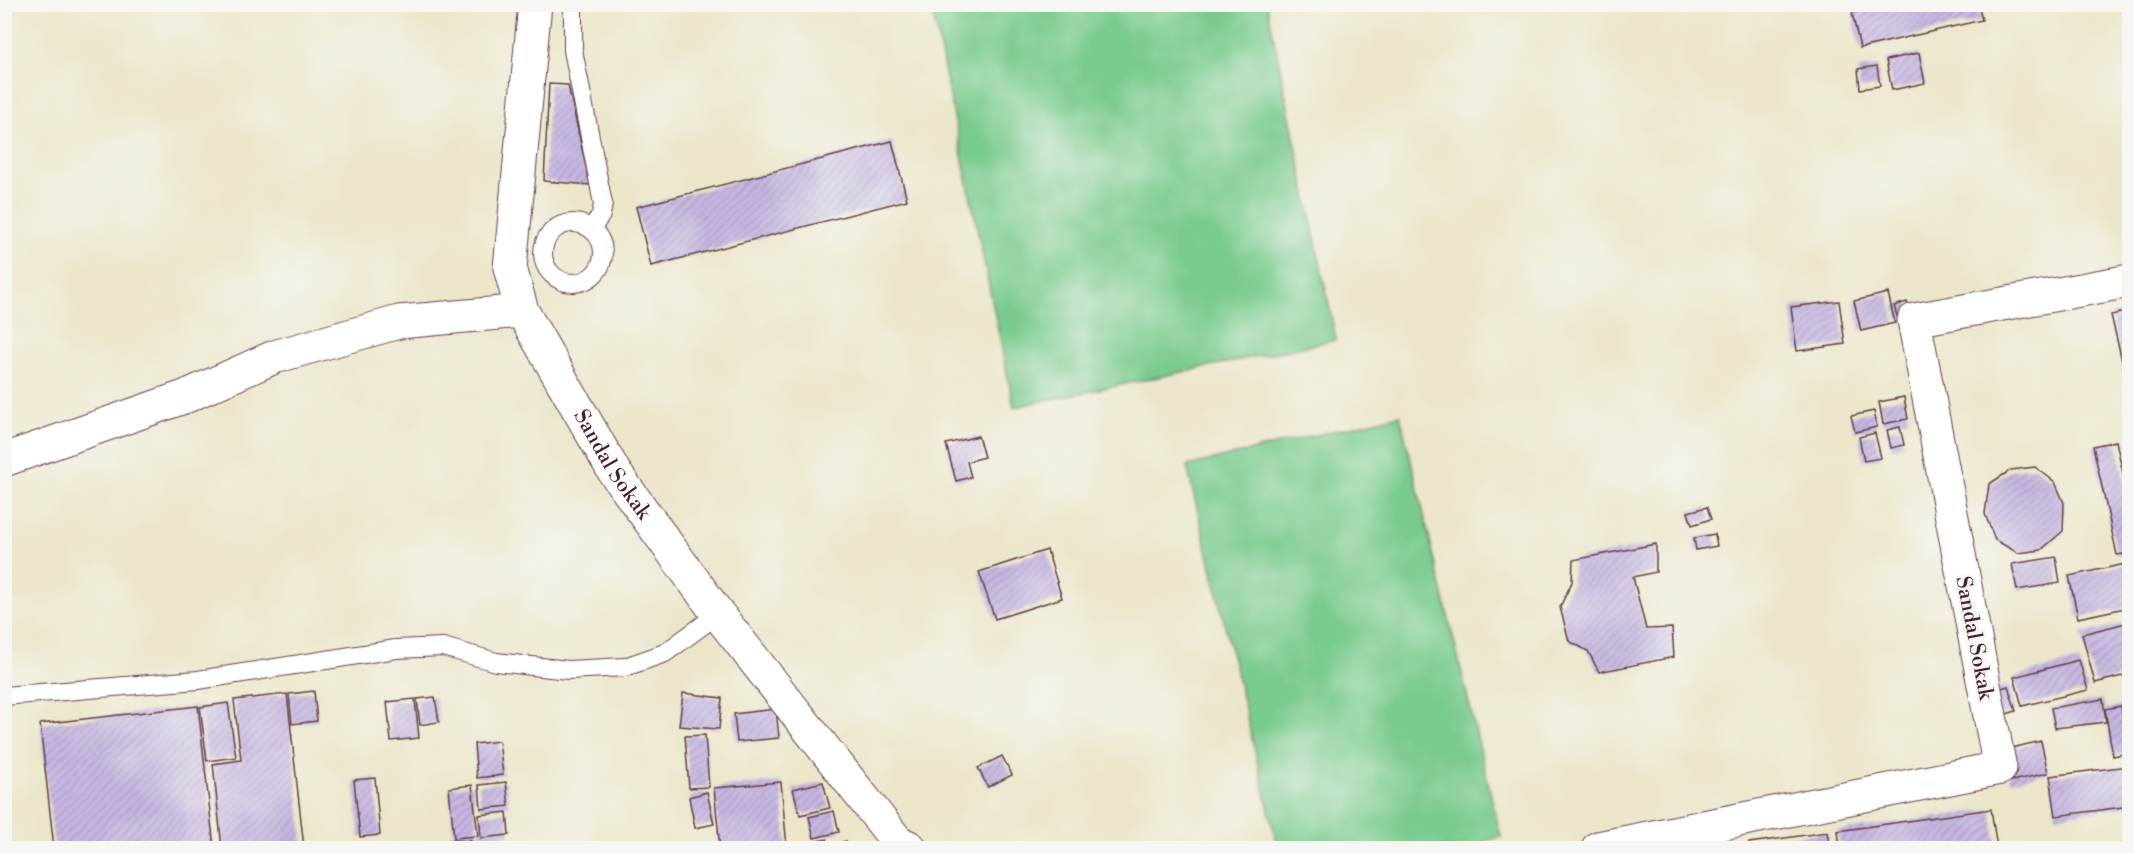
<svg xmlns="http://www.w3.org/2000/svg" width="2134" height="853" viewBox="0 0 2134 853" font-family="'Libre Bodoni',serif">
<defs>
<pattern id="building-hatch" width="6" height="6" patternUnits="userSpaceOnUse" patternTransform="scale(1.5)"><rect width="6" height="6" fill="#c6b8e2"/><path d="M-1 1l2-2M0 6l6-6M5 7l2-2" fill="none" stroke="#a395b7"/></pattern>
</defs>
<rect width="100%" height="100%" fill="#f6f6f2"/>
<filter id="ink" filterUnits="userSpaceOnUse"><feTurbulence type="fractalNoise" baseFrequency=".0167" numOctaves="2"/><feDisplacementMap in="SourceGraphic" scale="12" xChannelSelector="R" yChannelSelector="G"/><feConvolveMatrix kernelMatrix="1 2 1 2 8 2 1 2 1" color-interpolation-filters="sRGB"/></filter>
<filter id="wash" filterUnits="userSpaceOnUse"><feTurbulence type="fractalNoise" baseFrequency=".008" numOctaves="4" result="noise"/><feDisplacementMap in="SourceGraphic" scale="24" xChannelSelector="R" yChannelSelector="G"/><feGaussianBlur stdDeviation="1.35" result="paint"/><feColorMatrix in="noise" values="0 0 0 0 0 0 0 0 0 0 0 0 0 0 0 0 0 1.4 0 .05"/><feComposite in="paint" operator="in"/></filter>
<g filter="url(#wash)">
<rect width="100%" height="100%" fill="#ebe6ca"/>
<g fill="#79cb8d" stroke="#62755c" stroke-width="1.5">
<polygon points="931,5 1267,5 1336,340 1014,407"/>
<polygon points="1400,415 1501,837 1454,848 1278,848 1187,466"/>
</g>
<g id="blocks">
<g fill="url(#building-hatch)">
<polygon points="1978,4 1982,20 1860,48 1852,13 1887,4"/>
<polygon points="1919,53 1925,83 1892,90 1886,60"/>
<polygon points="1877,66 1880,86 1860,89 1858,69"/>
<polygon points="549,84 568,85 590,185 544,181"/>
<polygon points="892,141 907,200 651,266 636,207"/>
<polygon points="1888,293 1895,323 1861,331 1854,301"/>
<polygon points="1839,301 1845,344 1797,351 1791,307"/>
<polygon points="1907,302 1912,318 1899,322 1894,306"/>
<polygon points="2130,311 2130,389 2129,390 2111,315"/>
<polygon points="1904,397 1908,419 1883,424 1879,402"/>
<polygon points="1874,411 1877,427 1855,432 1851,416"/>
<polygon points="1900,427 1904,445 1891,448 1887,430"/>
<polygon points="1875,433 1881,458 1864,461 1859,437"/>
<polygon points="978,436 984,457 967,462 971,477 956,481 946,444"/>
<polygon points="2116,441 2130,505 2130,553 2117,555 2093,446"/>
<polygon points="2035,467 2055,482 2064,503 2063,531 2041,550 2018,553 1995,540 1985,514 1989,484 2011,470"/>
<polygon points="1707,507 1711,519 1692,525 1688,512"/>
<polygon points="1715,534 1717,546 1696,550 1694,538"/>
<polygon points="1656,544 1656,572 1633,577 1646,629 1672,628 1674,657 1599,672 1588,651 1569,641 1560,607 1572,582 1573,560"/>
<polygon points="1047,550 1062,598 995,619 979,572"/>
<polygon points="2056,557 2060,583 2017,590 2012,564"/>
<polygon points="2130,563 2130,607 2078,618 2069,576"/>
<polygon points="2130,622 2130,674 2095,683 2082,634"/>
<polygon points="2079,660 2088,690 2022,706 2014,677"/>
<polygon points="2008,686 2016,711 2000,716 1992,691"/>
<polygon points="314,691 317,721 292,724 289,694"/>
<polygon points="683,693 722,698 719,729 679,726"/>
<polygon points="287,694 304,848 222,848 213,764 241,760 234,700"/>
<polygon points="435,697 439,722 420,725 417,699"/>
<polygon points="415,699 419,738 391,741 387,702"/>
<polygon points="2103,699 2106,722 2055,728 2051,708"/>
<polygon points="228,703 236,757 207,761 200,707"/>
<polygon points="198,706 214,848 54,848 40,724"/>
<polygon points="2121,706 2128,753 2113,756 2105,709"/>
<polygon points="776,709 779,738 737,742 734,714"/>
<polygon points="705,735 709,787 689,788 685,736"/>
<polygon points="499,741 503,775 477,778 474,744"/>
<polygon points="2041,741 2048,773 2011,781 2003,750"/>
<polygon points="1002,756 1012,775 988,787 978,768"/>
<polygon points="2128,766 2130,806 2056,816 2050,776"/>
<polygon points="375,778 380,835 360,837 354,780"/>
<polygon points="506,782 509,806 481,809 479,785"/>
<polygon points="781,782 787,848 720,848 714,788"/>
<polygon points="823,782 830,808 800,815 793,789"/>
<polygon points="472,785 478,836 454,838 449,788"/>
<polygon points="707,792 714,824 695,828 689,797"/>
<polygon points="1991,809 1997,848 1840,848 1838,831"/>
<polygon points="834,811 839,832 814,838 809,817"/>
<polygon points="507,812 509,835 481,838 479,815"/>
<polygon points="1827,832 1830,848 1749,848 1749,843"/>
<polygon points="827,839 829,846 846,841 848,848 819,848 817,841"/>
<polygon points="449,840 471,841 471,848 449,848"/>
<polygon points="442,843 442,848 413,848 413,846"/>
</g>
</g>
</g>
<g filter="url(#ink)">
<use href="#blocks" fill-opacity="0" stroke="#623d43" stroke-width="1.5"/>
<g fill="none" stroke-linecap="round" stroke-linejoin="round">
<defs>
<g id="service">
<polyline points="573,4 573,50 603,204 601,215 591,229"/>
<circle cx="573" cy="253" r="30"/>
<polyline points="4,696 198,680 396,649 443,647 496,662 568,670 625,667 665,653 718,614"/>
</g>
<g id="minor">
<path id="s1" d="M535 4 510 268 522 311 615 473 718 614 897 841 910 848"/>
<polyline points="4,460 187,396 274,357 399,322 522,311"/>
<polyline points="1598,848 2000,768 1914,320 2130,281"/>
</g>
</defs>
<use href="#service" stroke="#623d43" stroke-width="20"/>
<use href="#minor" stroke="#623d43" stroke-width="35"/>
<use href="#service" stroke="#fff" stroke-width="18"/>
<use href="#minor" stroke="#fff" stroke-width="33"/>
</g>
</g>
<g text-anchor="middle" stroke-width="6" stroke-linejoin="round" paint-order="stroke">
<g font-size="21" fill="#4a1f2b" stroke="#f6f6f2">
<text dy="7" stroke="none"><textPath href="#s1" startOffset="488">Sandal Sokak</textPath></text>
<text transform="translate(1975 638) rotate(79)" y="7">Sandal Sokak</text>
</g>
</g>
<rect width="2134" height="853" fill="none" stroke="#f6f6f2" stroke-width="24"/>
</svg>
